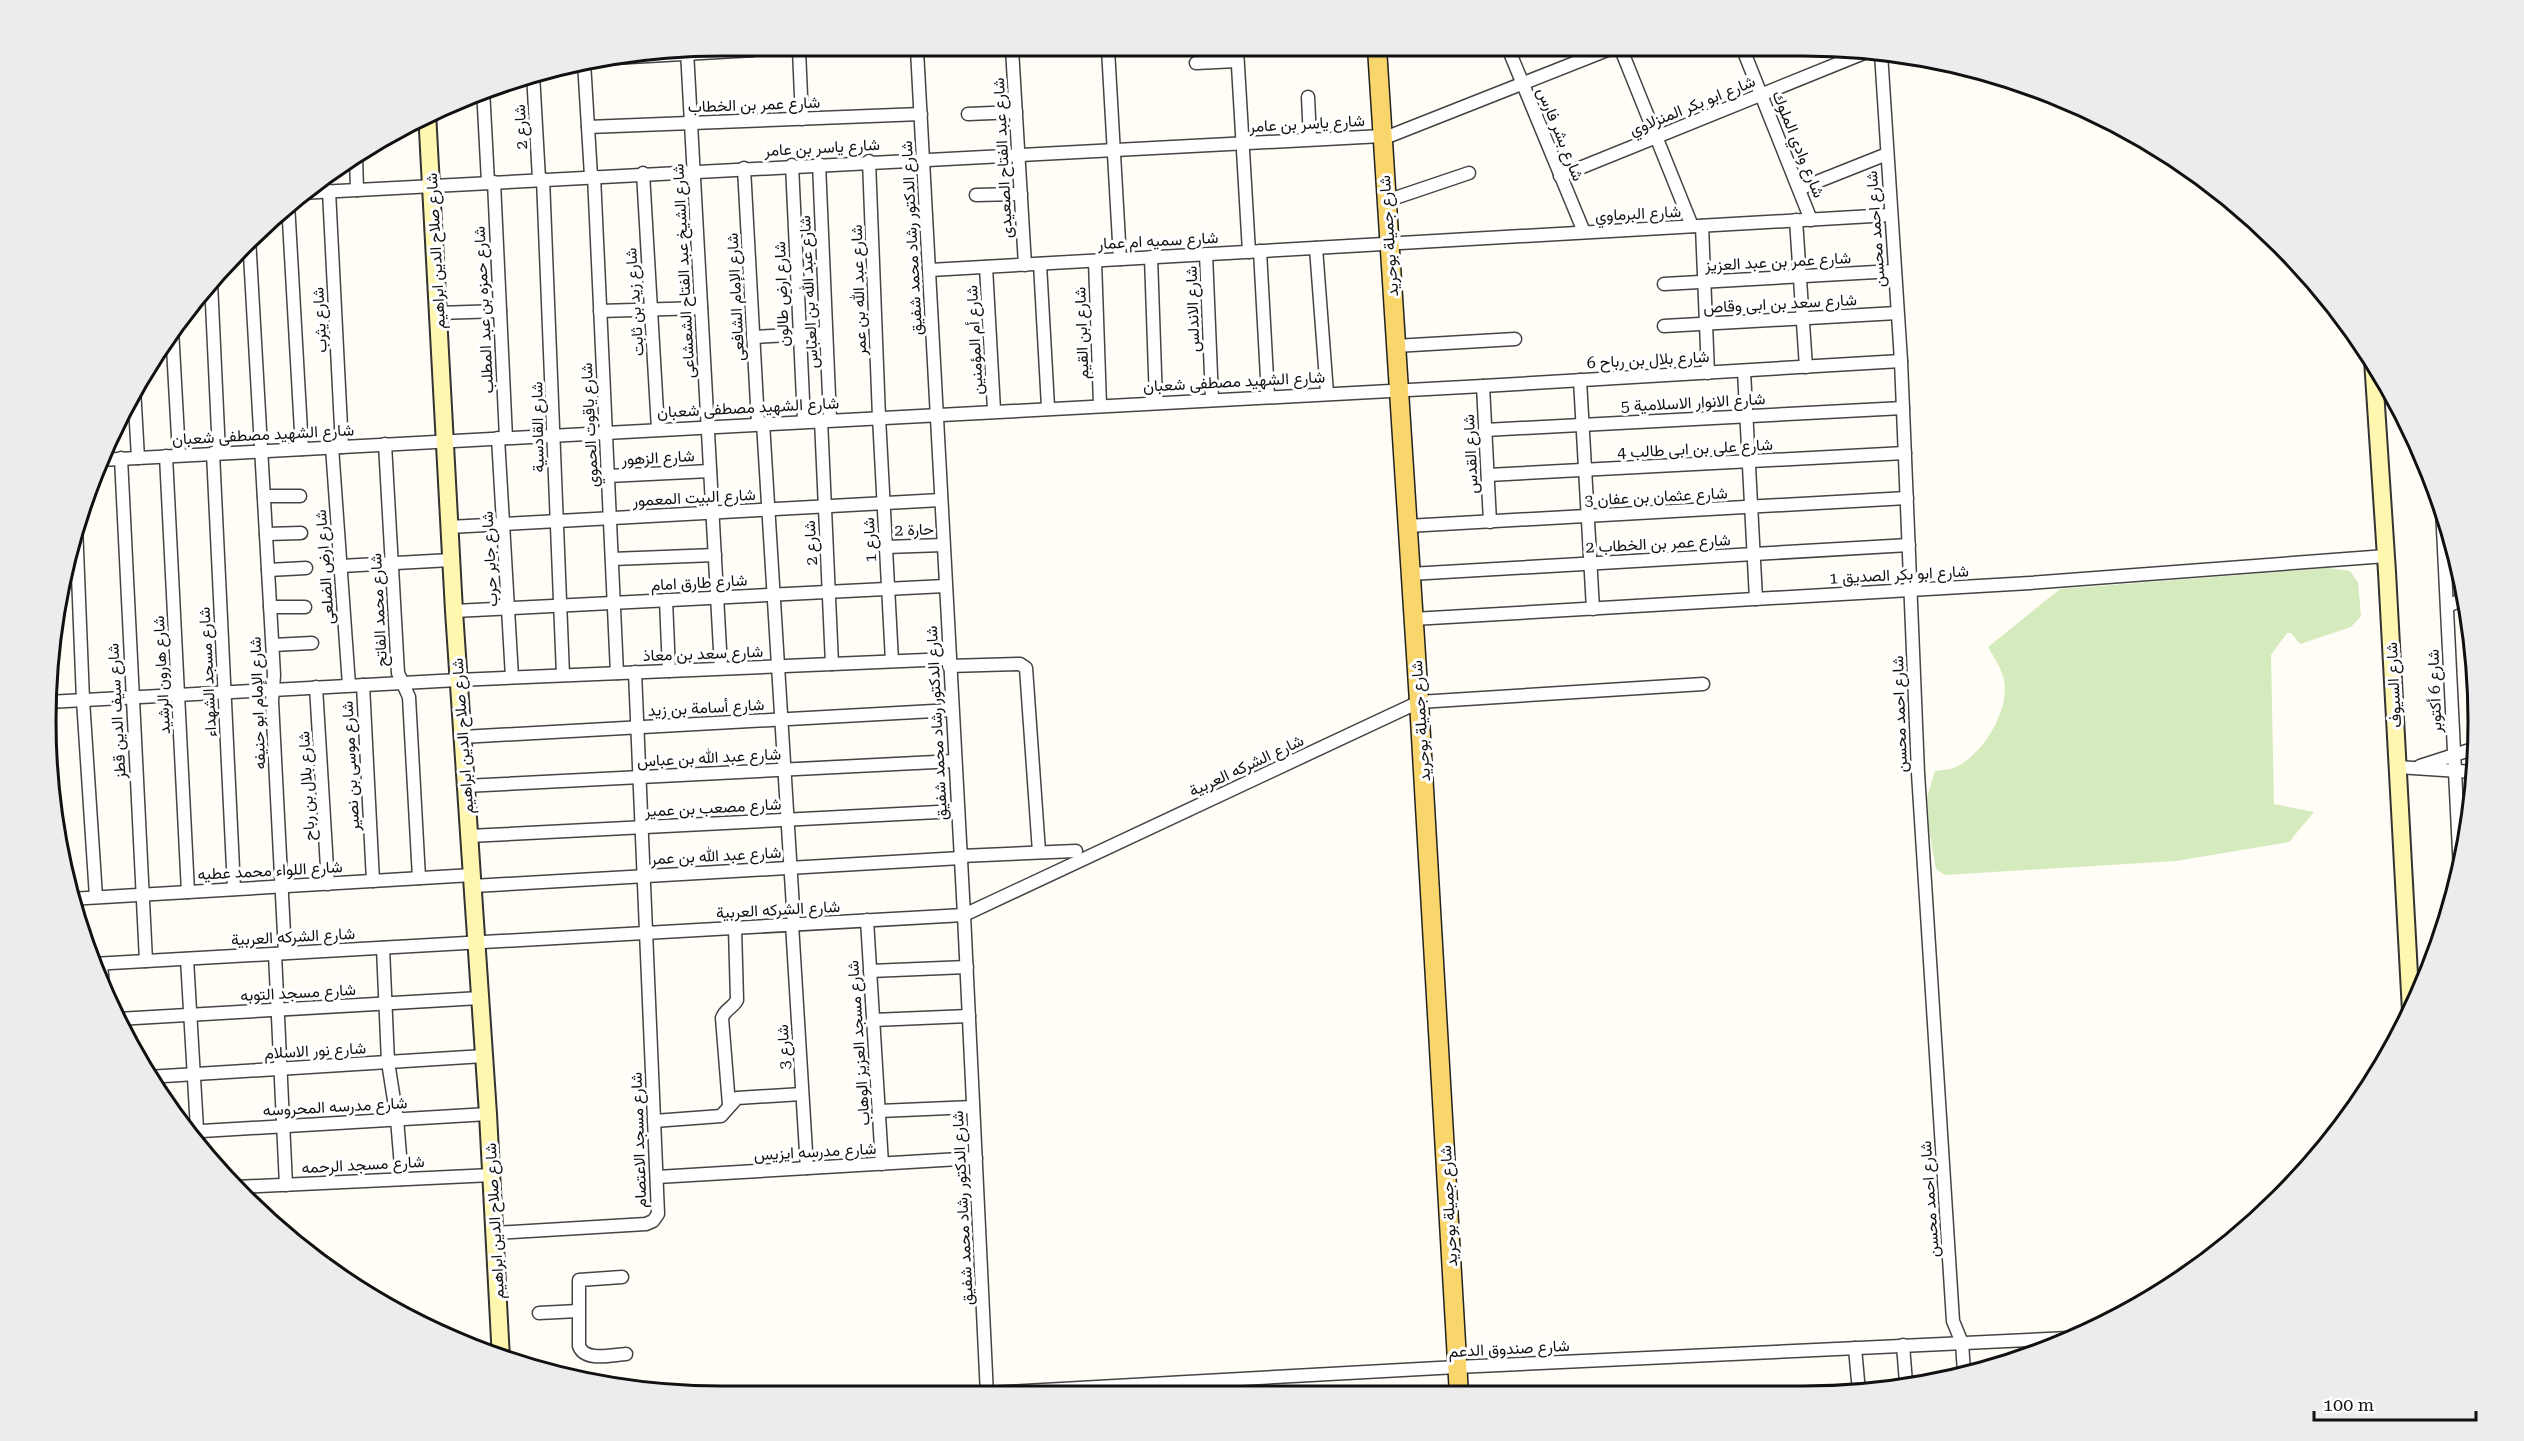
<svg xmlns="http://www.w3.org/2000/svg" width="2524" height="1441" viewBox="0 0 2524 1441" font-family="'Roboto Serif',Vazirmatn,serif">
<rect width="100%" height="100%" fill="#fffdf5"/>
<path fill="#d5ebbd" d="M2328 568 2350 571 2358 582 2361 616 2351 627 2300 644 2291 633H2287L2271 655 2274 804 2314 812 2289 842 2176 861 1945 875 1936 869 1929 830 1927 797 1935 771C1943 770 1951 770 1958 766 1985 752 2012 707 2003 676 2000 666 1993 656 1988 647L2060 589Z"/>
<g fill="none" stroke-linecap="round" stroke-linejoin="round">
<defs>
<g id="street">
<polyline points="1620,47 1692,226"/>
<polyline points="1742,47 1811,220"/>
<polyline points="1508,48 1584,232"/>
<polyline points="1012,49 1025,265"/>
<polyline points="1108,49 1120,259"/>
<polyline points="1237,49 1249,252"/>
<polyline points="799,50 802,119"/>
<polyline points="917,50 964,915 987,1395"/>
<polyline points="687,51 721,668"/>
<polyline points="1881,53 1901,361 1918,773 1953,1321 1962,1343 1964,1372"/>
<polyline points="595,59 754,50"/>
<polyline points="584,62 591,176"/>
<polyline points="1196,63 1237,61"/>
<polyline points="533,74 539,179"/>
<polyline points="483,89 488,182"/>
<polyline points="1308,97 1310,139"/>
<polyline points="968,114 1016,112"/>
<polyline points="588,127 921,114"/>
<polyline points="1382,139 1615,47"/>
<polyline points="356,156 357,190"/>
<polyline points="869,161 879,417 892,661"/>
<polyline points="819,164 830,419"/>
<polyline points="792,165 804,421"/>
<polyline points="744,168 758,423"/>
<polyline points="643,173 658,429"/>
<polyline points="594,176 617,673"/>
<polyline points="1560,176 1869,51"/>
<polyline points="543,179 563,675"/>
<polyline points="494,182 506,438"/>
<polyline points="1799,189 1887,154"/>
<polyline points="329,191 342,447"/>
<polyline points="300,193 1382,136"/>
<polyline points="976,195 1021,194"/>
<polyline points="1386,201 1469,173"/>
<polyline points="288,203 302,449"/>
<polyline points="1796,220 1806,367"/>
<polyline points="1702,226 1708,373"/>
<polyline points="249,237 274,675 272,701 285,953"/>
<polyline points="1316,248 1327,393"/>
<polyline points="1260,251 1268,396"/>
<polyline points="1206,254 1212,399"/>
<polyline points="1151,257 1156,402"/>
<polyline points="1095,261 1100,405"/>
<polyline points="1040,264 1048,407"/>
<polyline points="986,267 994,410"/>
<polyline points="930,270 1890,215"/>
<polyline points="211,282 219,453"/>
<polyline points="1664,284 1894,271"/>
<polyline points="600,311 701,308"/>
<polyline points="438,313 500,311"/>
<polyline points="1664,326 1897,313"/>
<polyline points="172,329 179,455"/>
<polyline points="753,337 826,333"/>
<polyline points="1395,346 1515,339"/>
<polyline points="1744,371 1756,599"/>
<polyline points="1580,380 1593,609"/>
<polyline points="1483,386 1490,522"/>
<polyline points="134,388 138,458"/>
<polyline points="821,420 832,664"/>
<polyline points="763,423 794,924"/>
<polyline points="1485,430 1903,408"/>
<polyline points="498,438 512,677"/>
<polyline points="385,444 398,673 409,697 419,878"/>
<polyline points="332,447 349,685"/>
<polyline points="213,453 234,889"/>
<polyline points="166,456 188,892"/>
<polyline points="121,458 146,961"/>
<polyline points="100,460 1483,386 1901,361"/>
<polyline points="1488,475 1905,453"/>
<polyline points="608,476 710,471"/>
<polyline points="264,496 300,496"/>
<polyline points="2442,509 2460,872"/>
<polyline points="76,525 83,700 96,897"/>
<polyline points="1407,526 1907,498"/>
<polyline points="449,527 941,500"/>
<polyline points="266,534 301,533"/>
<polyline points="886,547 943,545"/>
<polyline points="612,559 715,555"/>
<polyline points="341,566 451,560"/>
<polyline points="268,570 306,568"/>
<polyline points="1410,574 1909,545"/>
<polyline points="666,600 669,671"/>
<polyline points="2448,606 2467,597"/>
<polyline points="270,607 305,607"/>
<polyline points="454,611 945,586"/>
<polyline points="1413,619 2030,583 2386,556"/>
<polyline points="273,645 312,643"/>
<polyline points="949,666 1020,664 1026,668 1039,852"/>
<polyline points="363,685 373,881"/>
<polyline points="316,687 328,884"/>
<polyline points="48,702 458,680 949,659"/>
<polyline points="462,737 952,710"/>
<polyline points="2420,766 2476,748"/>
<polyline points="2398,767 2474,772"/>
<polyline points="465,786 955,761"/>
<polyline points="469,836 958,811"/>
<polyline points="961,856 1076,851"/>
<polyline points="473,886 961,858"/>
<polyline points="70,899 472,875"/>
<polyline points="867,920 882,1164"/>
<polyline points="792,924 807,1168"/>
<polyline points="383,948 388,1062 397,1119 402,1179"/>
<polyline points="275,954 286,1185"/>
<polyline points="187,959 198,1146"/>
<polyline points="93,964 964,915 1419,702 1703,684"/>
<polyline points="101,964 103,986"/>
<polyline points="870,971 967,967"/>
<polyline points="118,1019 480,998"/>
<polyline points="873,1020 969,1016"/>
<polyline points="148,1077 484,1056"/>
<path d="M729 1105 722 1018C725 1009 733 1008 737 1000L735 928"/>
<polyline points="879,1111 973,1107"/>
<polyline points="654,1121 721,1116 737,1098 802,1094"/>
<polyline points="185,1132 488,1114"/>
<polyline points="657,1177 976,1158"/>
<polyline points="236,1187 492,1175"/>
<polyline points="495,1233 646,1224 653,1221 658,1214 635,672"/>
<path d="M622 1277 579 1280V1346C585 1362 611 1355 626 1354"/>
<polyline points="539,1313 578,1311"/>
<polyline points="1903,1345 1906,1383"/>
<polyline points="1855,1348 1859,1392"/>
<polyline points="951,1395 1457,1367 2069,1338"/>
</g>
<g id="secondary">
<polyline points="427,112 454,611 488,1114 501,1359"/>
<polyline points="2373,360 2387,572 2411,1011"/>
</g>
<polyline id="primary" points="1377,48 1419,702 1459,1395"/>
</defs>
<use href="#street" stroke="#444" stroke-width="15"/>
<use href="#secondary" stroke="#333" stroke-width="20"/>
<use href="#primary" stroke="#222" stroke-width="21"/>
<use href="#street" stroke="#fff" stroke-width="12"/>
<use href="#secondary" stroke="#fff6b0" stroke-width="16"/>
<use href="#primary" stroke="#f9d66b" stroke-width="18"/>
</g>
<g text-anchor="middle" stroke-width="6" stroke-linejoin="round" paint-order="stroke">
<g font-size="16" fill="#111" stroke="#fff">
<text transform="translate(754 104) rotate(-2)" y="6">شارع عمر بن الخطاب</text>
<text transform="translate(1692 105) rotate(-22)" y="6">شارع ابو بكر المنزلاوي</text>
<text transform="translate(1307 123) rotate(-3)" y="6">شارع ياسر بن عامر</text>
<text transform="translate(520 127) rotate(-93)" y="6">شارع 2</text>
<text transform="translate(1561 134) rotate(68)" y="6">شارع بشر فارس</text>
<text transform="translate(1799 144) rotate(68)" y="6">شارع وادي الملوك</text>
<text transform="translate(822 147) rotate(-3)" y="6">شارع ياسر بن عامر</text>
<text transform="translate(1002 158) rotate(-93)" y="6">شارع عبد الفتاح الصعيدى</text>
<text transform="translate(1638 213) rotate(-3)" y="6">شارع البرماوي</text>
<text transform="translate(1875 229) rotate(-94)" y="6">شارع احمد محسن</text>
<text transform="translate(1388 236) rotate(-94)" y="6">شارع جميلة بوحريد</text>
<text transform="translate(911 238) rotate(-93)" y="6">شارع الدكتور رشاد محمد شفيق</text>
<text transform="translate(1158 240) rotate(-3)" y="6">شارع سميه ام عمار</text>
<text transform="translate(435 251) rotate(-93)" y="6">شارع صلاح الدين ابراهيم</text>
<text transform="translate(1778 261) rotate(-3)" y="6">شارع عمر بن عبد العزيز</text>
<text transform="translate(683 271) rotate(-93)" y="6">شارع الشيخ عبد الفتاح الشعشاعى</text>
<text transform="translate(858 290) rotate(-92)" y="6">شارع عبد الله بن عمر</text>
<text transform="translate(808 292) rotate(-93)" y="6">شارع عبد الله بن العباس</text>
<text transform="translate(781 294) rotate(-92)" y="6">شارع ارض طالون</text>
<text transform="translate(735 297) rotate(-93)" y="6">شارع الإمام الشافعى</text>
<text transform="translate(634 302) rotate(-94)" y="6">شارع زيد بن ثابت</text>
<text transform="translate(1780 303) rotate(-3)" y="6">شارع سعد بن ابى وقاص</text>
<text transform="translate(1192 309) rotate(-92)" y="6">شارع الاندلس</text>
<text transform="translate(483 310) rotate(-93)" y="6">شارع حمزه بن عبد المطلب</text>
<text transform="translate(319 320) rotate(-93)" y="6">شارع يثرب</text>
<text transform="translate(1081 333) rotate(-92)" y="6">شارع ابن القيم</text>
<text transform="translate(974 340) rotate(-93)" y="6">شارع أم المؤمنين</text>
<text transform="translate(1648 359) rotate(-3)" y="6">شارع بلال بن رباح 6</text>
<text transform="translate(1234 381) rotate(-3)" y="6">شارع الشهيد مصطفى شعبان</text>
<text transform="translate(1693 402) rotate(-3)" y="6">شارع الانوار الاسلامية 5</text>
<text transform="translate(748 407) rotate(-3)" y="6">شارع الشهيد مصطفى شعبان</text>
<text transform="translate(589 425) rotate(-93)" y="6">شارع ياقوت الحموي</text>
<text transform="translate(537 427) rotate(-91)" y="6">شارع القادسية</text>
<text transform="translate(263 434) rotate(-3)" y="6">شارع الشهيد مصطفى شعبان</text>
<text transform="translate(1695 448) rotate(-3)" y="6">شارع على بن ابى طالب 4</text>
<text transform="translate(1470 454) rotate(-93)" y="6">شارع القدس</text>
<text transform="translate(658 457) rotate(-3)" y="6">شارع الزهور</text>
<text transform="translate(1656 496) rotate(-3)" y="6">شارع عثمان بن عفان 3</text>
<text transform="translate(694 497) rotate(-3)" y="6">شارع البيت المعمور</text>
<text transform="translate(914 529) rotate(-2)" y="6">حارة 2</text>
<text transform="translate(869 540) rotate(-93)" y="6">شارع 1</text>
<text transform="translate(810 543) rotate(-93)" y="6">شارع 2</text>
<text transform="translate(1658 543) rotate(-3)" y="6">شارع عمر بن الخطاب 2</text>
<text transform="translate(489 559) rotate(-93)" y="6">شارع جابر حرب</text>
<text transform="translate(324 567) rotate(-94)" y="6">شارع ارض الضلعى</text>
<text transform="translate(1899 574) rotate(-3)" y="6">شارع ابو بكر الصديق 1</text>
<text transform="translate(699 582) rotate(-3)" y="6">شارع طارق امام</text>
<text transform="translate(378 610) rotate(-93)" y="6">شارع محمد الفاتح</text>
<text transform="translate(703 653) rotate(-2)" y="6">شارع سعد بن معاذ</text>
<text transform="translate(207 672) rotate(-93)" y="6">شارع مسجد الشهداء</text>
<text transform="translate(161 675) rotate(-93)" y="6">شارع هارون الرشيد</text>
<text transform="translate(2393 685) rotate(-93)" y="6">شارع السيوف</text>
<text transform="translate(2434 691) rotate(-92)" y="6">شارع 6 أكتوبر</text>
<text transform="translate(257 703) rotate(-92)" y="6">شارع الإمام ابو حنيفه</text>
<text transform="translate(706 707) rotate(-3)" y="6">شارع أسامة بن زيد</text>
<text transform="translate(116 711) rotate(-93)" y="6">شارع سيف الدين قطز</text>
<text transform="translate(1899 714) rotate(-92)" y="6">شارع احمد محسن</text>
<text transform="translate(1420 721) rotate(-94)" y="6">شارع جميلة بوحريد</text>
<text transform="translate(936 723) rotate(-93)" y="6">شارع الدكتور رشاد محمد شفيق</text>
<text transform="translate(462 736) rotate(-94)" y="6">شارع صلاح الدين ابراهيم</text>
<text transform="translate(709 757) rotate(-3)" y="6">شارع عبد الله بن عباس</text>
<text transform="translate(1246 765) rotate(-25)" y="6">شارع الشركه العربية</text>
<text transform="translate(350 766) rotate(-93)" y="6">شارع موسى بن نصير</text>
<text transform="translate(306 786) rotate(-93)" y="6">شارع بلال بن رباح</text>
<text transform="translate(713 807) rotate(-3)" y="6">شارع مصعب بن عمير</text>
<text transform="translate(716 855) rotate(-3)" y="6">شارع عبد الله بن عمر</text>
<text transform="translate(270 870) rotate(-3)" y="6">شارع اللواء محمد عطيه</text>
<text transform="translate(778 909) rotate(-3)" y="6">شارع الشركه العربية</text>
<text transform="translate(293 936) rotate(-3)" y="6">شارع الشركه العربية</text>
<text transform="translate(298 992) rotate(-3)" y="6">شارع مسجد التوبه</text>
<text transform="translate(858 1043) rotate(-94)" y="6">شارع مسجد العزيز الوهاب</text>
<text transform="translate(783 1047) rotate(-93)" y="6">شارع 3</text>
<text transform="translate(315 1050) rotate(-3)" y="6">شارع نور الاسلام</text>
<text transform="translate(335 1106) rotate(-3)" y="6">شارع مدرسه المحروسه</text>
<text transform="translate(638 1140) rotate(-92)" y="6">شارع مسجد الاعتصام</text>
<text transform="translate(815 1151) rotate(-3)" y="6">شارع مدرسه ايزيس</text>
<text transform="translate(363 1164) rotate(-3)" y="6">شارع مسجد الرحمه</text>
<text transform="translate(1929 1199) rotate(-94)" y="6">شارع احمد محسن</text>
<text transform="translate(1448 1206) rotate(-93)" y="6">شارع جميلة بوحريد</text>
<text transform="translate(962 1208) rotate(-93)" y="6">شارع الدكتور رشاد محمد شفيق</text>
<text transform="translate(494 1221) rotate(-93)" y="6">شارع صلاح الدين ابراهيم</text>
<text transform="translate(1509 1348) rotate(-3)" y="6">شارع صندوق الدعم</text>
</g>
</g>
<path d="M0 0H2524V1441H0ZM721 56H1803A665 665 0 0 1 2468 721V721A665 665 0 0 1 1803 1386H721A665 665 0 0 1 56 721V721A665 665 0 0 1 721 56Z" fill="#ececec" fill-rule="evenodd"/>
<path fill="none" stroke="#111" stroke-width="3" d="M721 56H1803A665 665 0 0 1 2468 721V721A665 665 0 0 1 1803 1386H721A665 665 0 0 1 56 721V721A665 665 0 0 1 721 56Z"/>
<path d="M2314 1411v9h162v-9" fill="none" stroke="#111111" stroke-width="3"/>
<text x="2323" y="1411" font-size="18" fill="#111111" stroke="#ffffff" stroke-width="4.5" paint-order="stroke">100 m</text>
</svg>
